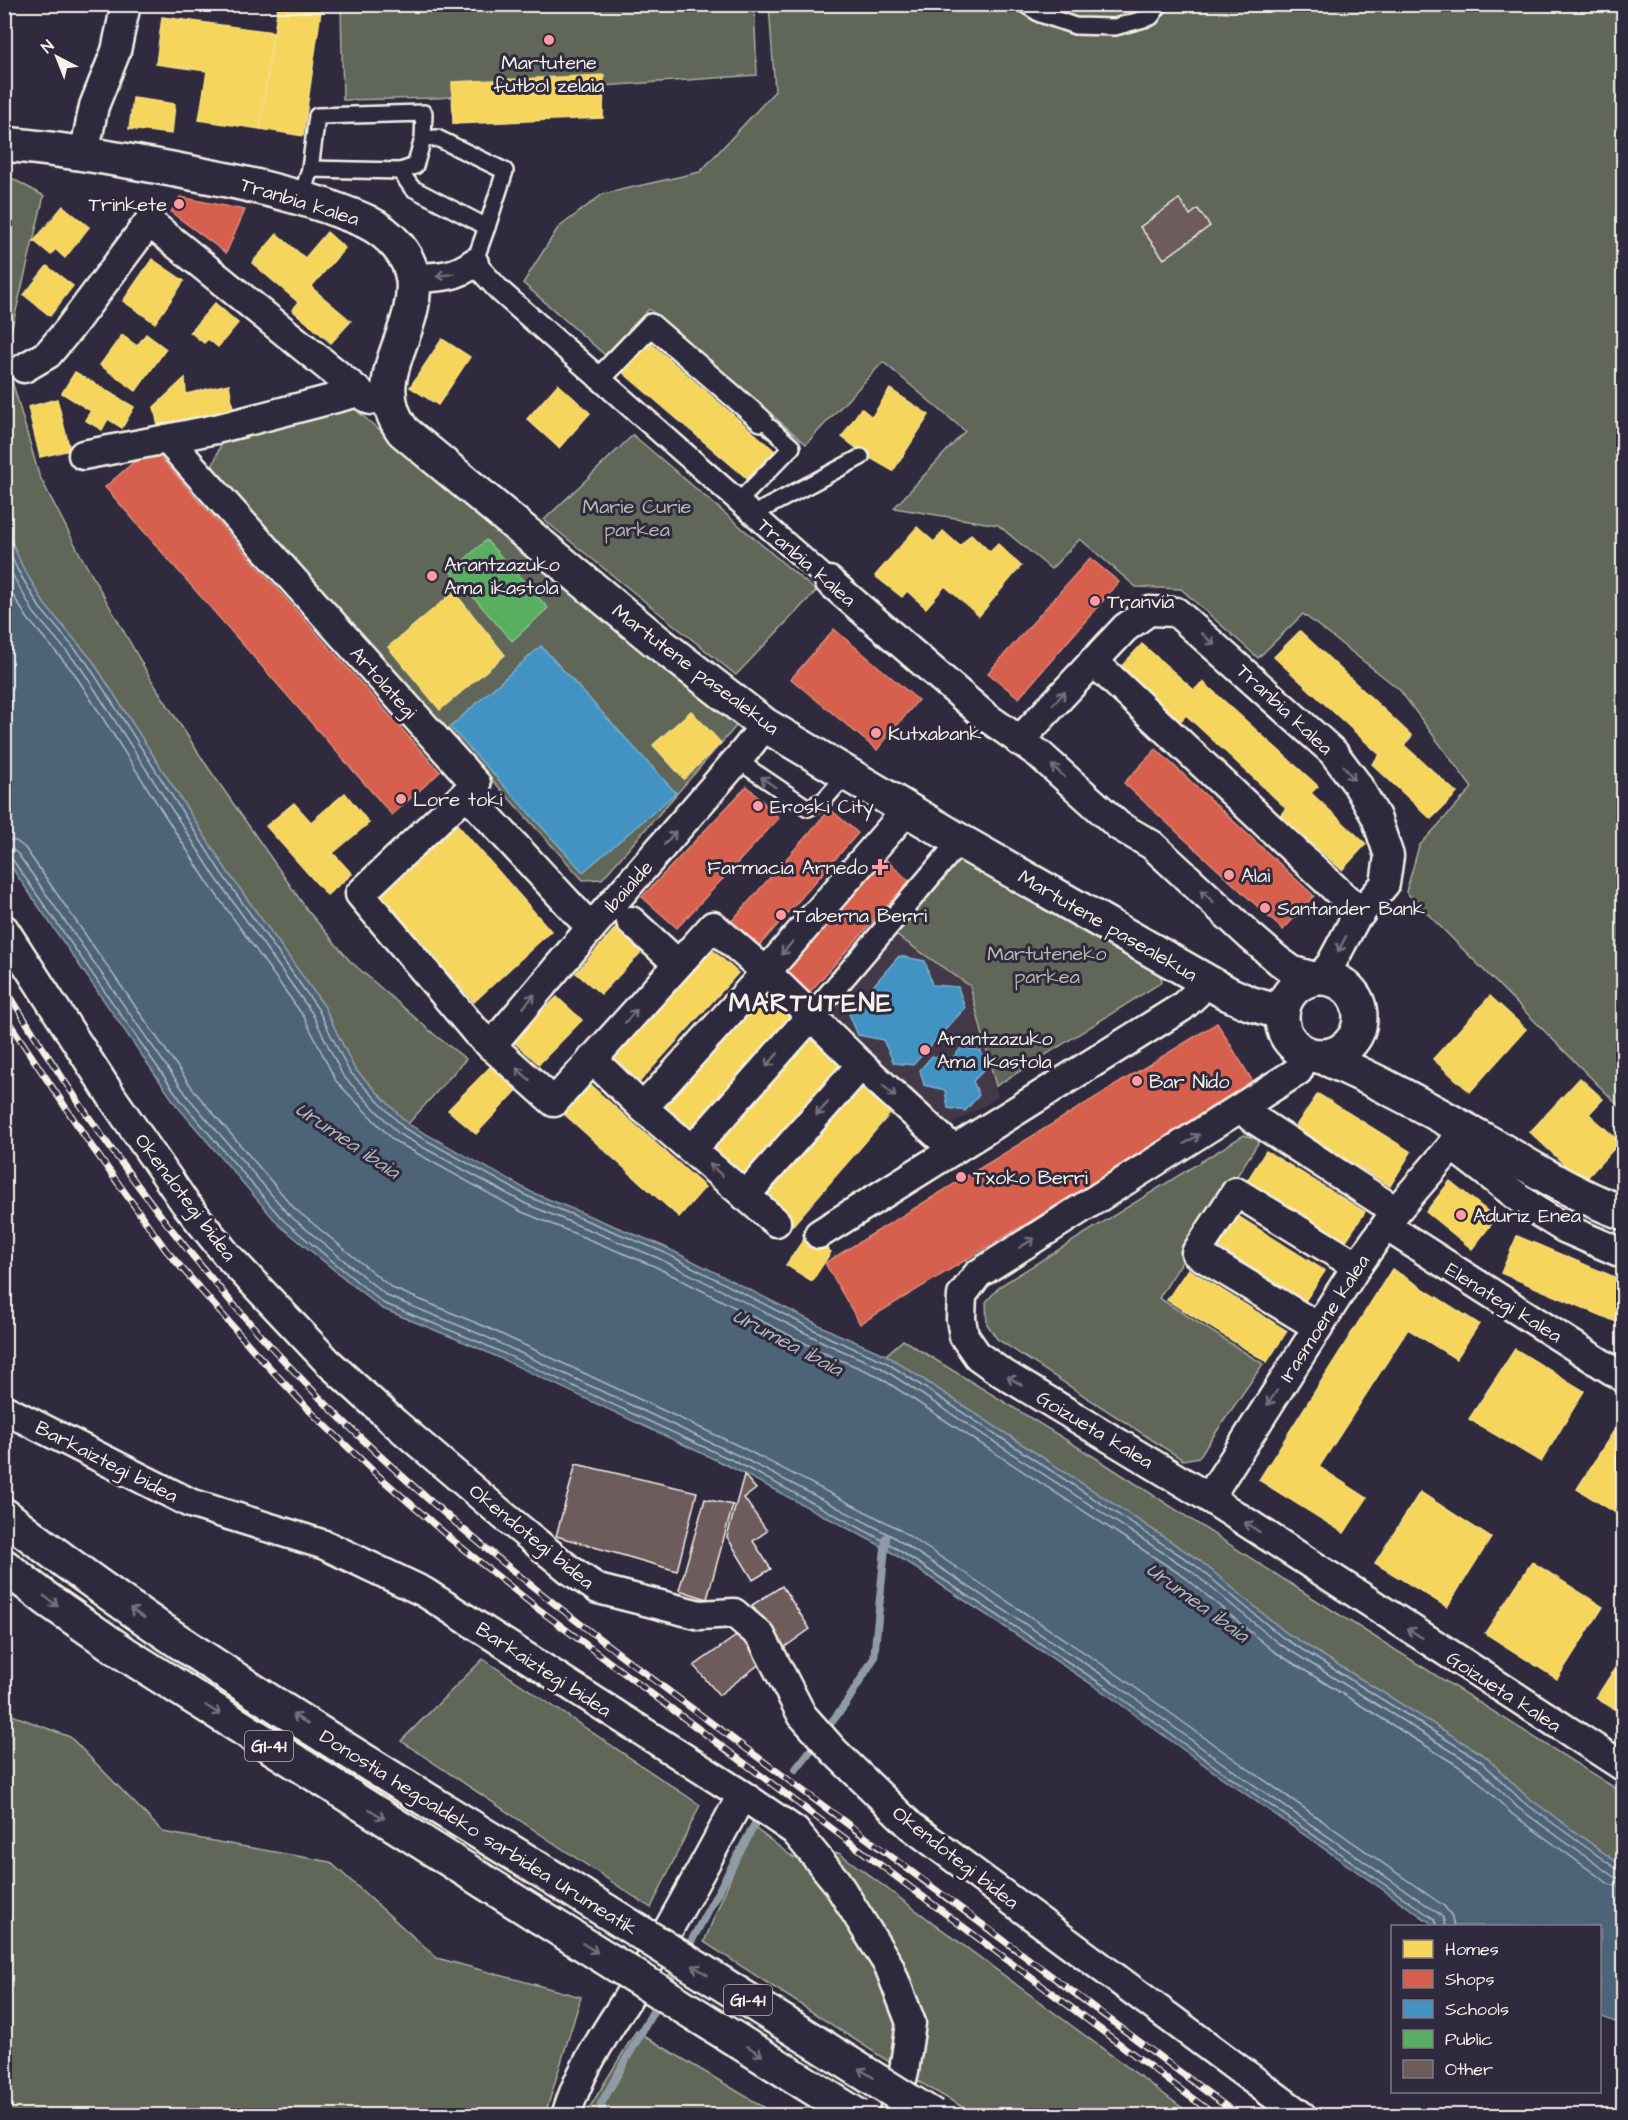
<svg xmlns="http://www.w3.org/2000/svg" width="1628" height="2120" viewBox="0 0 1628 2120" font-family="'Architects Daughter',sans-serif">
<rect width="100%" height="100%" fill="#2f2a3d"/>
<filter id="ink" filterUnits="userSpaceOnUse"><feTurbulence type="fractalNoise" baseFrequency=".0167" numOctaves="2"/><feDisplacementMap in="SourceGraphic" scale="12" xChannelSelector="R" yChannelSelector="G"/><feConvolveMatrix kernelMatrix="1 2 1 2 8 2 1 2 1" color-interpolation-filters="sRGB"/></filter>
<g filter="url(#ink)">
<polygon fill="#423946" points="896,935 970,986 998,1097 946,1128 827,1015"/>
<g fill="#606659" stroke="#aaaca0" stroke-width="1.5">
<polygon points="341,5 754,5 757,75 436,98 343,100"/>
<polygon points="769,5 1623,5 1623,1110 1406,892 1419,846 1472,788 1399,689 1303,614 1258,658 1181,589 1136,587 1080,539 1051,569 998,525 894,508 965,431 883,362 806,444 649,309 605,355 523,283 558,228 603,194 700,172 775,91"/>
<polygon points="4,174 44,196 5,356 39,475 81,556 152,681 205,763 308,911 350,961 435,1035 466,1059 408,1124 354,1068 324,1006 227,871 92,660 45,605 22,566 5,526"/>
<polygon points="353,408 737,725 602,879 583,880 211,470 223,439"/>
<polygon points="633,435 816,591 736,675 544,520"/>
<polygon points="961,858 1159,970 1162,982 996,1086 970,986 896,935"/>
<polygon points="1244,1135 1260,1140 1159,1298 1263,1364 1199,1457 1183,1460 997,1339 987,1324 986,1302 1000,1286"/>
<polygon points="903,1340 1099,1460 1308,1595 1623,1793 1623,1867 1526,1796 1485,1756 1285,1632 1199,1560 886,1355"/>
<polygon points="483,1659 700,1805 651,1908 401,1741"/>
<polygon points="4,1712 70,1737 163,1832 330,1862 437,1958 581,1997 545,2115 5,2115"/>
<polygon points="752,1826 794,1858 839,1853 1192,2115 976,2115 928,2087 704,1942"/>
<polygon points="636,2031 777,2115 585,2115"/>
</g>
<g fill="#4d6378" stroke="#909ca5" stroke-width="1.5">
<polygon points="5,5 12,5 5,129"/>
<polygon points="5,526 22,566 45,605 92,660 227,871 324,1006 354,1068 408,1124 531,1192 663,1246 835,1333 886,1355 1199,1560 1285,1632 1485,1756 1526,1796 1623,1867 1623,2025 1600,2016 1600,1926 1435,1926 1214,1772 1105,1693 885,1548 731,1467 476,1347 381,1308 279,1225 177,1106 5,858"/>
</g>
<g fill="#f6d55c" stroke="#f5dd86" stroke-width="1.5">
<polygon points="322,4 303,136 260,129 278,5"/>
<polygon points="162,17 273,32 260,129 199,120 207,71 156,64"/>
<polygon points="604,75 603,118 453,124 452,82"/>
<polygon points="133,98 175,104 172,134 129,129"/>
<polygon points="63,206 89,227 65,258 55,249 51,255 34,241"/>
<polygon points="327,232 345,248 311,287 351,321 331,343 292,310 298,302 252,263 277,234 305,258"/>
<polygon points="152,259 184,281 155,323 123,301"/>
<polygon points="47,266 73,286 50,316 24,295"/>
<polygon points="215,303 238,323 218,347 208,339 204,343 190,332"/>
<polygon points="146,334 166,349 136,391 100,365 122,335 137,346"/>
<polygon points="442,339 470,357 438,405 410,387"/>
<polygon points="648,341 776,452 750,481 621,371"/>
<polygon points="75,372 134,407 122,428 108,419 102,430 85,420 91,411 62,393"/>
<polygon points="185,378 186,394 229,384 234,414 159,431 154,407"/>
<polygon points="558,384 590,413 559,448 527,419"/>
<polygon points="890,389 929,415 893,471 867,456 842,437 861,408 872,417"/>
<polygon points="57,399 70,450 40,457 28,407"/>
<polygon points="917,527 934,542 943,531 960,546 971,534 990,552 998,544 1021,566 979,616 945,586 926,608 907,591 902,597 875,576"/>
<polygon points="454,592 505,655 440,710 388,647"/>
<polygon points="1300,631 1412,736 1404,745 1457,793 1431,819 1372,764 1380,755 1274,657"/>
<polygon points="1142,644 1194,690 1203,682 1318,786 1311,793 1366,844 1342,870 1280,816 1286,808 1186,715 1178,724 1119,669"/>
<polygon points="691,711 721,743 684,779 653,745"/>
<polygon points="345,793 369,823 333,853 352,874 327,895 266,826 294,803 311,822"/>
<polygon points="455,822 551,931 474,1002 378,894"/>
<polygon points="619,924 646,947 601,994 576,973"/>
<polygon points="709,947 738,973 634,1088 607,1062"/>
<polygon points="761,992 790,1017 688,1133 659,1107"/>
<polygon points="1490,996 1526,1029 1470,1092 1433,1059"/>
<polygon points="557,997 582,1020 539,1064 513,1041"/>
<polygon points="812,1036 841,1062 738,1179 706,1153"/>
<polygon points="493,1064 519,1088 476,1134 448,1110"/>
<polygon points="1580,1078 1603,1099 1589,1114 1620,1142 1583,1182 1530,1132"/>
<polygon points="863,1082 894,1109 793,1225 763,1200"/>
<polygon points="589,1084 705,1187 679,1217 564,1114"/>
<polygon points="1318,1094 1411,1152 1390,1186 1295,1127"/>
<polygon points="1266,1151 1365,1212 1345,1242 1247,1181"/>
<polygon points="1450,1181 1496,1218 1472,1249 1426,1212"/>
<polygon points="1228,1210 1325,1271 1305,1301 1208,1240"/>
<polygon points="806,1236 831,1252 812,1281 786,1265"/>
<polygon points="1517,1236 1624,1281 1624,1325 1501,1273"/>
<polygon points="1188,1269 1287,1331 1267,1362 1167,1300"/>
<polygon points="1392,1269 1479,1324 1456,1359 1408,1329 1319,1467 1367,1498 1344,1533 1259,1480"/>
<polygon points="1515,1349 1584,1391 1541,1462 1469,1419"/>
<polygon points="1622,1418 1624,1419 1624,1518 1577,1489"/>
<polygon points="1420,1492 1491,1538 1447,1607 1375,1563"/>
<polygon points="1532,1562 1603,1607 1557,1679 1485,1633"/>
<polygon points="1624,1654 1624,1715 1596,1698"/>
</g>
<g fill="#d6604d" stroke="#df8c7c" stroke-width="1.5">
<polygon points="180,197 245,210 226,253 171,212"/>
<polygon points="151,447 440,772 392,815 105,487"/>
<polygon points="1090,558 1119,582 1019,698 988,673"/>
<polygon points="834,629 918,700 877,750 791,679"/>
<polygon points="1156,749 1314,896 1283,930 1124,783"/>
<polygon points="747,786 779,818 677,928 642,897"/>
<polygon points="830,809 858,833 759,946 731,922"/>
<polygon points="881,855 909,881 809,993 782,967"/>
<polygon points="1217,1023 1255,1085 860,1324 825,1263"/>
</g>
<g fill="#4393c3" stroke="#78afce" stroke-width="1.5">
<polygon points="541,646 676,793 583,872 450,727"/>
<polygon points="899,956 925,961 932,985 958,987 965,1008 913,1065 894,1063 883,1040 858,1035 849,1014"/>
<polygon points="962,1047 981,1051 987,1067 973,1081 979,1095 965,1111 948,1108 945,1090 924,1085 920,1070 932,1056 950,1061"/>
</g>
<polygon fill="#5aae61" stroke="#88c28a" stroke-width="1.5" points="486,540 548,608 512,641 451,572"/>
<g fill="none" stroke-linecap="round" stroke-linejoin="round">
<g stroke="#b1b8bb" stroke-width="1.5">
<polyline points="4,541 17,569 40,608 87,663 222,874 318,1009 349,1071 404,1128 529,1197 661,1251 832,1339 884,1361 1195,1565 1282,1637 1481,1761 1522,1801 1618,1870 1624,1871"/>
<polyline points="4,560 34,613 81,668 216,878 312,1013 343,1076 399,1134 526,1204 658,1258 829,1345 880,1367 1191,1571 1278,1643 1477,1767 1517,1807 1614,1877 1624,1879"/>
<polyline points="4,581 28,619 74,673 208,883 304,1017 336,1081 393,1140 522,1212 654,1266 824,1353 876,1375 1186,1578 1272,1650 1471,1774 1512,1814 1609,1884 1624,1888"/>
<polyline points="4,839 16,841 25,848 195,1092 295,1209 392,1288 486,1327 741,1447 897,1528 1118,1675 1227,1754 1444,1906 1451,1915 1454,1926"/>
<polyline points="4,848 12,849 18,854 188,1097 289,1215 387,1296 482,1335 737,1455 892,1536 1113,1682 1221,1762 1438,1913 1443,1918 1445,1926"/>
<polyline points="4,856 12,859 182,1102 283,1220 383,1303 479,1342 734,1461 888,1543 1109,1689 1217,1768 1434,1919 1437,1926"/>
</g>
<g stroke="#909ca5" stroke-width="8">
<polyline points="824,1732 847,1702 874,1658 886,1538"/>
<polyline points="796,1769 817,1742"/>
<polyline points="686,1951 756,1822"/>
<polyline points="666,1987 679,1964"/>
<polyline points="604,2116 601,2104 659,2001"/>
</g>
</g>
<g fill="#6e5c5b" stroke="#f4f1e8" stroke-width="1.5">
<polygon points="1179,199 1190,215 1198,209 1210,226 1164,259 1140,227"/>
<polygon points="576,1464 697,1492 677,1571 556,1536"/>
<polygon points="744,1475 756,1489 744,1498 767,1531 753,1541 771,1569 753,1580 727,1537"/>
<polygon points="705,1499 733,1505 707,1599 679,1590"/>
<polygon points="782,1586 810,1629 782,1649 752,1605"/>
<polygon points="746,1629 766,1659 719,1695 694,1666"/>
</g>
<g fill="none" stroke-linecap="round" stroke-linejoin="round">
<defs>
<g id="service">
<polyline points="1024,4 1040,14 1075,26 1115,27 1151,17 1160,4"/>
<polyline points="310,169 317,116 424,113 423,139"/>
<polyline points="400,171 415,166 423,139 437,138 505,171 487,227"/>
<polyline points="301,198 310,169 400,171 412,188 487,227 474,263"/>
<polyline points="738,502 792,447 771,428"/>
<polyline points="752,515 861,457"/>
<polyline points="737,760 808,808 824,800 847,774"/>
</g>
<g id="pedestrian">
<polyline points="474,263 500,291 829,581"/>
<polyline points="599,379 651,325 761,420"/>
<polyline points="811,1016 960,841"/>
</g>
<g id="minor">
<polyline points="84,154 94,106 116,51 126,4"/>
<path d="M413 278C437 277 454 278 474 263"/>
<polyline points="24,368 48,354 69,329 149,222 359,392 370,400"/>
<polyline points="359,392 216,429 167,439 476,784 476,804 591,928"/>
<polyline points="83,455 167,439"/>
<polyline points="829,581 985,716 1039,754 1119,826 1152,845 1250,936 1279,961 1293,971 1319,978 1331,964 1355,919 1385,884 1389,856 1376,817 1357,784 1333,752 1176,612 1149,611 1125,628 1019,741"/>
<polyline points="1093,661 1361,913"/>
<polyline points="476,784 360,894 477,1033 554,1102 713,926 766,972 861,1065 953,1149"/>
<polyline points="631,921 678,964"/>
<polyline points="4,929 112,1097 185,1203 227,1255 328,1362 395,1423 504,1516 570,1570 598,1589 700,1615 734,1613 761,1636 802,1715 834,1751 911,1826 1302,2116"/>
<polyline points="491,1046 591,928 744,752 765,725"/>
<polyline points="1305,1053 1298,1071 978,1274 962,1295 961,1319 964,1336 978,1356 999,1371 1209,1498 1624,1767"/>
<polyline points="592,1059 643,1108 766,972 908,809"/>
<polyline points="643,1108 776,1222"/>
<polyline points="1242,1108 1251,1117 1396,1211"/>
<polyline points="1452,1146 1535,1210 1564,1228 1624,1254"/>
<polyline points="693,1149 811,1016"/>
<polyline points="745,1196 861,1065"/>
<polyline points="1386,1226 1624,1378"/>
<polyline points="819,1234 1182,1007 1196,994 1204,979"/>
<polyline points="1318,1327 1196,1253 1236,1192 1357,1266"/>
<path d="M4 1409 190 1503 325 1545 424 1592 742 1795C709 1856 677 1916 642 1975 614 2022 581 2063 566 2116"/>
<polyline points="1209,1498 1357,1266 1396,1211 1452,1146 1459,1126"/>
<polyline points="742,1795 795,1831 836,1881 889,1966 911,2023 904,2071 893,2116"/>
</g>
<g id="secondary">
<path d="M4 144C71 150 136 162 202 175 245 183 287 193 329 207 341 212 355 216 367 222 389 233 410 254 413 280 418 337 364 377 403 431L656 641 765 725 960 841 1229 994 1249 1003 1282 1013"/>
<circle cx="1321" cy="1017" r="39"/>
<path d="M1320 1056C1380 1081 1436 1113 1493 1145 1535 1170 1577 1196 1624 1213"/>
</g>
<g id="motorway">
<path d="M4 1515C180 1653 374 1766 563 1884"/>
<polyline points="4,1566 48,1600 127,1655 540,1917"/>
</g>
</defs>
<use href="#service" stroke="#f4f1e8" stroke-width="20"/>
<use href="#pedestrian" stroke="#f4f1e8" stroke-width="26"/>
<use href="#minor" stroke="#f4f1e8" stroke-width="33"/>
<use href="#secondary" stroke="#f4f1e8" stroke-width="38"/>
<use href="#motorway" stroke="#f4f1e8" stroke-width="38"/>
<use href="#service" stroke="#2f2a3d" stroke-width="15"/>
<use href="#pedestrian" stroke="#2f2a3d" stroke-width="21"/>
<use href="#minor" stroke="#2f2a3d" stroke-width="28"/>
<use href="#secondary" stroke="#2f2a3d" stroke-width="33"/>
<use href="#motorway" stroke="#2f2a3d" stroke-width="33"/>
<defs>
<g id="rail">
<path d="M4 986C95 1136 200 1278 324 1402 457 1535 611 1649 763 1761 922 1878 1080 1997 1239 2116"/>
<polyline points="4,1015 90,1144 166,1250 255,1352 310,1411 374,1472 451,1539 537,1608 1216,2116"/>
</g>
</defs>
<use href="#rail" stroke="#f4f1e8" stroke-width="7"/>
<use href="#rail" stroke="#2f2a3d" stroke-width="4.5" stroke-dasharray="14" stroke-linecap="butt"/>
<defs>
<g id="motorway-bridge">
<polyline points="563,1884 933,2116"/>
<polyline points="540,1917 858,2116"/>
</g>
</defs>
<use href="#motorway-bridge" stroke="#f4f1e8" stroke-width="38" stroke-linecap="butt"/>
<use href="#motorway-bridge" stroke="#2f2a3d" stroke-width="33"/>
</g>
<defs><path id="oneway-shaft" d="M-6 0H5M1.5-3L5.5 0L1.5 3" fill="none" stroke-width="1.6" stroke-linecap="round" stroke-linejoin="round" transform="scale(1.5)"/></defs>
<g stroke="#747079">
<use href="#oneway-shaft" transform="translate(445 275) rotate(171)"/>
<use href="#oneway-shaft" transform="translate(1208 639) rotate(42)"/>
<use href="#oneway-shaft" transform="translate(1059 698) rotate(-47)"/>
<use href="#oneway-shaft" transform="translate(1058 771) rotate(-138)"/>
<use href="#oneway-shaft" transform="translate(1349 773) rotate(54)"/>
<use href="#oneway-shaft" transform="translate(768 782) rotate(-145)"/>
<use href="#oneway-shaft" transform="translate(670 838) rotate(-49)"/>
<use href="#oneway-shaft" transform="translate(1207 896) rotate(-137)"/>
<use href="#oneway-shaft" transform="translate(1342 944) rotate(118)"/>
<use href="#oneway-shaft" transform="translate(787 948) rotate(131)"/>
<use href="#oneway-shaft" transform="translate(529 1001) rotate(-50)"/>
<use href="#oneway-shaft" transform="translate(631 1016) rotate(-48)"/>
<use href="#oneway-shaft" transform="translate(772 1060) rotate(131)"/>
<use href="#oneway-shaft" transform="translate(523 1074) rotate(-138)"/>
<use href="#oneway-shaft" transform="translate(889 1091) rotate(42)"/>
<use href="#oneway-shaft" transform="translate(822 1109) rotate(132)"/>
<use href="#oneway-shaft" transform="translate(1192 1139) rotate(-32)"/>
<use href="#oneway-shaft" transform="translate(716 1170) rotate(-138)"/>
<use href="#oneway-shaft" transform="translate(1027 1243) rotate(-32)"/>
<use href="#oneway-shaft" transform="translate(1015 1381) rotate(-149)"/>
<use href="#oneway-shaft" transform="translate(1272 1398) rotate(123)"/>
<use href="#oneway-shaft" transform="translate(1252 1527) rotate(-147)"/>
<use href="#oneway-shaft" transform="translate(51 1601) rotate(36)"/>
<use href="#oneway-shaft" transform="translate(137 1613) rotate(-145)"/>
<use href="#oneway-shaft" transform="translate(1415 1633) rotate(-147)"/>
<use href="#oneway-shaft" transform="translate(213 1710) rotate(32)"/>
<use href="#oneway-shaft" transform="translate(300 1719) rotate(-148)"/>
<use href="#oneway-shaft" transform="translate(377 1814) rotate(32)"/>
<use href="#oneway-shaft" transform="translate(590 1948) rotate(32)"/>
<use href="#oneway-shaft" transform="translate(700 1970) rotate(-148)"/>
<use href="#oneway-shaft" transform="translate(755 2051) rotate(32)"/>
<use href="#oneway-shaft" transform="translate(866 2073) rotate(-148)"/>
</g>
</g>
<g fill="#ff9aa2" stroke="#2f2a3d" stroke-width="2">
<circle cx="549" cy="40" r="6"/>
<circle cx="179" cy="204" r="6"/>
<circle cx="432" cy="576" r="6"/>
<circle cx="1095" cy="601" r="6"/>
<circle cx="876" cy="733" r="6"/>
<circle cx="401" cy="799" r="6"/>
<circle cx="758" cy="806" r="6"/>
<path d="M877 858h6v6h6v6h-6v6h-6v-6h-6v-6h6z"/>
<circle cx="1229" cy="875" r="6"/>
<circle cx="1265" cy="908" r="6"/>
<circle cx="781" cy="915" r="6"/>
<circle cx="925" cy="1050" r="6"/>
<circle cx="1137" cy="1081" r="6"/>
<circle cx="961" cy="1177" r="6"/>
<circle cx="1461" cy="1215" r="6"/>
</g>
<g text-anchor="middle" stroke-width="6" stroke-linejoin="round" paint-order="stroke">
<g fill="#2f2a3d" stroke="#b9b5b5" stroke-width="1.5">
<rect x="245" y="1731" width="48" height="30" rx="4.5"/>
<rect x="724" y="1985" width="48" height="30" rx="4.5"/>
</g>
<g font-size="18" font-weight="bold" fill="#f4f1e8">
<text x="269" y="1752">GI-41</text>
<text x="748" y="2006">GI-41</text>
</g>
<g font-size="20" fill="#f4f1e8" stroke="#2f2a3d" text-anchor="start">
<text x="549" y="69" text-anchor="middle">Martutene<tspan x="549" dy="23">futbol zelaia</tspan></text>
<text x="167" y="211" text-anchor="end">Trinkete</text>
<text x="444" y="571">Arantzazuko<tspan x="444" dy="23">Ama ikastola</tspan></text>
<text x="1107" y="608">Tranvía</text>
<text x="888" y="740">Kutxabank</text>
<text x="413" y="806">Lore toki</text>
<text x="770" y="813">Eroski City</text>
<text x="868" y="874" text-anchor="end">Farmacia Arnedo</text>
<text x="1241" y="882">Alai</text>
<text x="1277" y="915">Santander Bank</text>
<text x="793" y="922">Taberna Berri</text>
<text x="937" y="1045">Arantzazuko<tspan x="937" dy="23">Ama Ikastola</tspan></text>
<text x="1149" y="1088">Bar Nido</text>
<text x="973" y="1184">Txoko Berri</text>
<text x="1473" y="1222">Aduriz Enea</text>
</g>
<g font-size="20" fill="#f4f1e8" stroke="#2f2a3d">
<text transform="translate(300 201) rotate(17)" y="7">Tranbia kalea</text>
<text transform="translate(807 562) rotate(41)" y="7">Tranbia kalea</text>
<text transform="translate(696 669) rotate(37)" y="7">Martutene pasealekua</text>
<text transform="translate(384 682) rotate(48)" y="7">Artolategi</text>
<text transform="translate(1285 709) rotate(43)" y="7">Tranbia kalea</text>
<text transform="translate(628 886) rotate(-48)" y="7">Ibaialde</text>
<text transform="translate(1108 925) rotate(30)" y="7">Martutene pasealekua</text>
<text transform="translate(186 1197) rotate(53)" y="7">Okendotegi bidea</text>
<text transform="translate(1504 1302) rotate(32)" y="7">Elenategi kalea</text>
<text transform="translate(1324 1318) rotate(-57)" y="7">Irasmoene kalea</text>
<text transform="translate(1095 1429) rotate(31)" y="7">Goizueta kalea</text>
<text transform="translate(107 1461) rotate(27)" y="7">Barkaiztegi bidea</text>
<text transform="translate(532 1536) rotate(39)" y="7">Okendotegi bidea</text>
<text transform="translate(544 1669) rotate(33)" y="7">Barkaiztegi bidea</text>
<text transform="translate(1504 1691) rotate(33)" y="7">Goizueta kalea</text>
<text transform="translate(479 1832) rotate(32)" y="7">Donostia hegoaldeko sarbidea Urumeatik</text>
<text transform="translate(956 1857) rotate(38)" y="7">Okendotegi bidea</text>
</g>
<g font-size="20" fill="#b9b9af" stroke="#2f2a3d">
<text x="637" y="513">Marie Curie<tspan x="637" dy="23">parkea</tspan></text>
<text x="1047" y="960">Martuteneko<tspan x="1047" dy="23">parkea</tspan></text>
</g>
<g font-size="21" font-style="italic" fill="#b1b8bb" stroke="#2f2a3d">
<text transform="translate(348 1140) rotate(34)" y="7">Urumea ibaia</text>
<text transform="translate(788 1342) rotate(28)" y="7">Urumea ibaia</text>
<text transform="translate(1198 1602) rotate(36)" y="7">Urumea ibaia</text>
</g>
<g font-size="26" font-weight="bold" letter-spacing="1.5" fill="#f4f1e8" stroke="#2f2a3d">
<text x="811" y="1011">MARTUTENE</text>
</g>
</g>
<rect width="1628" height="2120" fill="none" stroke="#2f2a3d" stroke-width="24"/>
<rect x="12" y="12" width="1604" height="2096" fill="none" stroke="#f4f1e8" stroke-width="2" filter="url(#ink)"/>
<rect x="1391" y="1925" width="210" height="168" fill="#2f2a3d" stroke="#7e7a81" stroke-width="1.5"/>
<rect x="1403" y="1940" width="30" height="18" fill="#f6d55c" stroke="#7e7a81" stroke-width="1.5"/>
<text x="1445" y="1955" font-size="18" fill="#f4f1e8">Homes</text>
<rect x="1403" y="1970" width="30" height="18" fill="#d6604d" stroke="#7e7a81" stroke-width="1.5"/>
<text x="1445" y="1985" font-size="18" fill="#f4f1e8">Shops</text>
<rect x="1403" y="2000" width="30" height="18" fill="#4393c3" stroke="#7e7a81" stroke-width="1.5"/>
<text x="1445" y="2015" font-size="18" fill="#f4f1e8">Schools</text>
<rect x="1403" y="2030" width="30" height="18" fill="#5aae61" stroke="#7e7a81" stroke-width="1.5"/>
<text x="1445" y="2045" font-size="18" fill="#f4f1e8">Public</text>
<rect x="1403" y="2060" width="30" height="18" fill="#6e5c5b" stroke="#7e7a81" stroke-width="1.5"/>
<text x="1445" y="2075" font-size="18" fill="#f4f1e8">Other</text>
<g transform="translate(57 57) rotate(318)" stroke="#2f2a3d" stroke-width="4.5" paint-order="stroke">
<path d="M0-4.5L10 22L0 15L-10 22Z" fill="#f4f1e8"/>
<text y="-9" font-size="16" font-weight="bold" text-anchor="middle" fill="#f4f1e8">N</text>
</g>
</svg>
